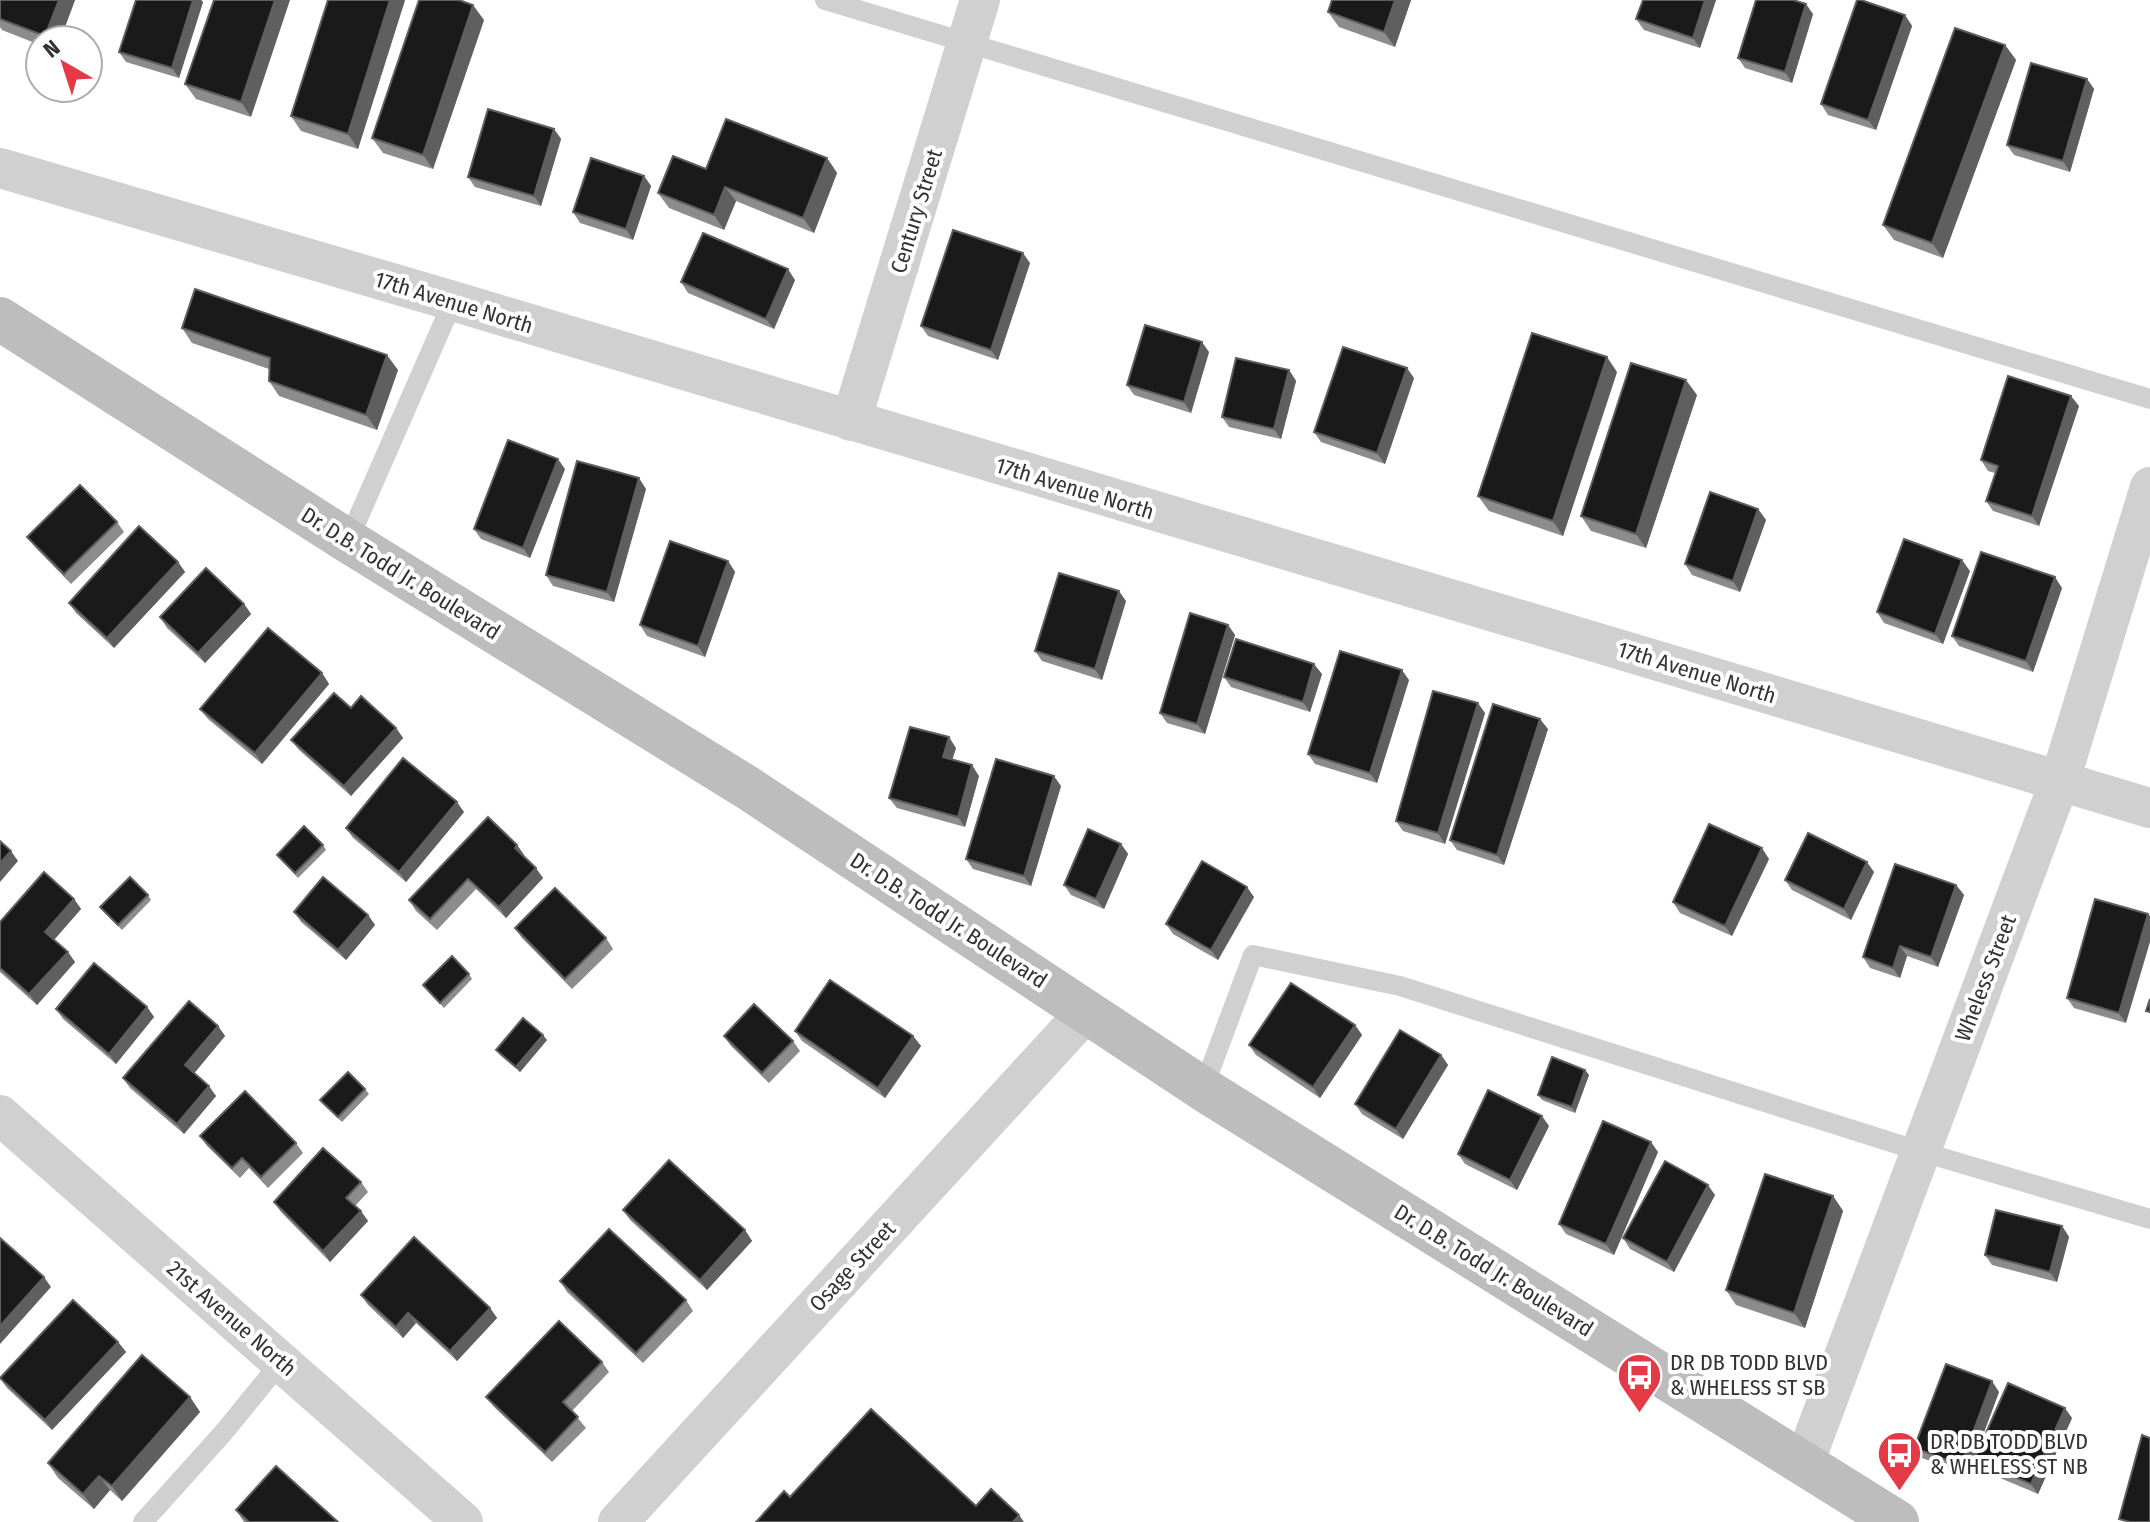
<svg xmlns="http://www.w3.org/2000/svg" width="2150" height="1522" viewBox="0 0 2150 1522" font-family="'Fira Sans Condensed',sans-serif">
<rect width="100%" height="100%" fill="#fff"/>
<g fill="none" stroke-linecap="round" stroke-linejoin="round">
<g stroke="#d0d0d0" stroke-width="20">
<polyline points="825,0 2150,399"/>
<polyline points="348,541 453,301"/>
<polyline points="1203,1089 1253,955 1400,986 1919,1151 2150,1219"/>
<polyline points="143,1522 224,1432 281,1362"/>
</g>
<g stroke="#d0d0d0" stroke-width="40">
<polyline points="0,168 453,301 2150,808"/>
<polyline points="851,421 980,0"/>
<polyline points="0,1115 463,1522"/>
<polyline points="1804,1463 2060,780 2150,487"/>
<polyline points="618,1522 1087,1011"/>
</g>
<polyline stroke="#bdbdbd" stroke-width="44" points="0,319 348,541 748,788 1203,1089 1897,1522"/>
</g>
<g fill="#8c8c8c">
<polygon points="0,0 75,0 60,40 40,40 40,45 2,30 0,27"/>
<polygon points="136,0 201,0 203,2 179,78 126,62 119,52"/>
<polygon points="214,0 251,117 196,99 185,84"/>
<polygon points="328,0 405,0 358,149 301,131 291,116"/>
<polygon points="1332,0 1411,0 1395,47 1339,27 1328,12"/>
<polygon points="1643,0 1716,0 1700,48 1644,30 1636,19"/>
<polygon points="1813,14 1792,83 1745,68 1738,58"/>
<polygon points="1905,15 1912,26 1876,130 1828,115 1821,104"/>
<polygon points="484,20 433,169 383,153 372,138"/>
<polygon points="2005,45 2016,60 1943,258 1894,240 1883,225"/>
<polygon points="2087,79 2094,89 2070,172 2014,155 2007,145"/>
<polygon points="554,129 561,139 541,206 475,187 468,177"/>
<polygon points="827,158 837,173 814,233 736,201 724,230 669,208 658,193"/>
<polygon points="644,176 651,186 633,240 580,223 573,212"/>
<polygon points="1030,263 998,360 928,336 921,326"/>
<polygon points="795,280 774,329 688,293 681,282"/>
<polygon points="182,328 398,370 377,430 279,396 269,381 269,369 192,343"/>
<polygon points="1209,352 1191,413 1134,395 1127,385"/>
<polygon points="1289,370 1296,381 1281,439 1229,427 1222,417"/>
<polygon points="1617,372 1563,536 1489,511 1478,496"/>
<polygon points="1414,378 1385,464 1321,442 1314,432"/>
<polygon points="1697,395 1646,548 1591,531 1581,516"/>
<polygon points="2079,406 2039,526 1993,511 1986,501 1995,473 1988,471 1981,460"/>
<polygon points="565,469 530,558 481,539 474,529"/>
<polygon points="646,489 614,602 553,586 546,575"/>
<polygon points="1758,509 1766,520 1740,592 1692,575 1685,564"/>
<polygon points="117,522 124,532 71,584 35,547 27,537"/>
<polygon points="728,561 735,572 705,657 647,636 640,625"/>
<polygon points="178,562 185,572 114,648 76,613 69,603"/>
<polygon points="1970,571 1943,644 1884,623 1877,612"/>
<polygon points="2062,588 2033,672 1959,646 1952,636"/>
<polygon points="1126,601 1102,680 1042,661 1035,651"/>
<polygon points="244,604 251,614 205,663 167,628 160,617"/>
<polygon points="1228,625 1235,635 1205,734 1167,723 1160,713"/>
<polygon points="322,673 329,684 262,764 208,719 200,709"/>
<polygon points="1322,674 1310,712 1231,687 1224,677"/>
<polygon points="1409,680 1377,783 1315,764 1308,754"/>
<polygon points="351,708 396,728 403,738 351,796 299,750 291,740"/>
<polygon points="1485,713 1445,844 1403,831 1396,821"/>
<polygon points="1548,729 1504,865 1457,850 1450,840"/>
<polygon points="956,748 952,760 979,776 965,827 897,808 889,798"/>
<polygon points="1061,786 1031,886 973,869 966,859"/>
<polygon points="464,812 406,882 353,838 346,828"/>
<polygon points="1121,844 1128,854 1104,909 1071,895 1064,885"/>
<polygon points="323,845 326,850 298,878 277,855"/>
<polygon points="517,845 524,855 523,856 543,878 506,918 476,889 437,930 416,911 409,900"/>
<polygon points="1769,859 1732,936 1680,913 1673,902"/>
<polygon points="1874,872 1851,920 1792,890 1785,880"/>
<polygon points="1956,885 1964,895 1938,967 1907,956 1900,978 1870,968 1863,957"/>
<polygon points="148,895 151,900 122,930 100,907"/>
<polygon points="1254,897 1218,960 1173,934 1166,924"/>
<polygon points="74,899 81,909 54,940 75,962 37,1005 0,972 0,922"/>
<polygon points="2095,899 2126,1023 2074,1008 2067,998"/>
<polygon points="294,912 368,915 375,925 346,960 301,922"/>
<polygon points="515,928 606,938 613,949 572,989 522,938"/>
<polygon points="469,974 472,979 444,1008 423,985"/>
<polygon points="147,1007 154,1017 116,1064 63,1019 56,1009"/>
<polygon points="1355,1025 1362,1035 1320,1098 1256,1055 1249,1045"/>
<polygon points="218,1026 225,1036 194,1073 216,1096 184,1134 130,1088 123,1078"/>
<polygon points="795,1031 913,1036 921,1046 885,1098 802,1041"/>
<polygon points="724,1036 793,1041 800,1051 769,1083 731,1046"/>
<polygon points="547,1040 520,1072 500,1055 496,1050"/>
<polygon points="1441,1055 1448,1065 1403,1139 1362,1114 1355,1104"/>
<polygon points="1585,1070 1589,1075 1575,1113 1542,1100 1538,1095"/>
<polygon points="365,1089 369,1094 342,1122 324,1105 320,1100"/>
<polygon points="1549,1126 1517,1190 1465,1164 1458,1154"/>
<polygon points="200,1136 296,1143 303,1153 268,1188 249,1168 240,1178 207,1146"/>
<polygon points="1658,1152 1614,1255 1566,1234 1559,1224"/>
<polygon points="361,1182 368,1192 355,1206 368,1221 330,1262 281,1212 274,1202"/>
<polygon points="1715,1195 1674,1272 1630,1249 1623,1238"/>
<polygon points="1833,1196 1843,1211 1805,1328 1736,1305 1726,1290"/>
<polygon points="623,1210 745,1230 752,1241 707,1290 630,1220"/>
<polygon points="2062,1226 2069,1237 2057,1282 1992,1265 1985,1255"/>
<polygon points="560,1281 686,1300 693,1311 643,1363 567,1292"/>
<polygon points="361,1295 490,1308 497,1318 457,1361 416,1323 403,1338 368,1305"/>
<polygon points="118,1342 126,1352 52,1430 7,1388 0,1378"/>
<polygon points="602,1362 609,1372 572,1411 586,1428 552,1462 494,1407 486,1397"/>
<polygon points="1999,1392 1968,1475 1922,1458 1914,1448"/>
<polygon points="190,1397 200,1412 122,1501 110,1490 94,1509 58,1478 48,1463"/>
<polygon points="2072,1418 2038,1494 1981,1470 1974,1460"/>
<polygon points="236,1510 338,1522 244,1522"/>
</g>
<g fill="#5f5f5f">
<polygon points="59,0 75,0 60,40 48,40 45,36"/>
<polygon points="193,0 201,0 203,2 179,78 172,68"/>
<polygon points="275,0 290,0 251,117 241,102"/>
<polygon points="390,0 405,0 358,149 348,134"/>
<polygon points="1395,0 1411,0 1395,47 1384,32"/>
<polygon points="1705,0 1716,0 1700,48 1693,38"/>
<polygon points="1806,4 1813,14 1792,83 1785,72"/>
<polygon points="473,5 484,20 433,169 423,155"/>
<polygon points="1905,15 1912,26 1876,130 1868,120"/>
<polygon points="2005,45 2016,60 1943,258 1932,243"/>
<polygon points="2087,79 2094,89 2070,172 2063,161"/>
<polygon points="554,129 561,139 541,206 534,196"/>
<polygon points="827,158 837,173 814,233 803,218"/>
<polygon points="644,176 651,186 633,240 626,229"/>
<polygon points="725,187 736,201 724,230 714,215"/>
<polygon points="1023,253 1030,263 998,360 991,350"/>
<polygon points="788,269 795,280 774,329 766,319"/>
<polygon points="1202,342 1209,352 1191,413 1184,402"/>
<polygon points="387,355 398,370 377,430 366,415"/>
<polygon points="1607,357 1617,372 1563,536 1553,521"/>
<polygon points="1407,368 1414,378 1385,464 1377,453"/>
<polygon points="1289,370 1296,381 1281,439 1274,429"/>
<polygon points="1686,380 1697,395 1646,548 1636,534"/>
<polygon points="2071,396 2079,406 2039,526 2032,516"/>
<polygon points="558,459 565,469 530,558 523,548"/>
<polygon points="639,478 646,489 614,602 607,592"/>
<polygon points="1758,509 1766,520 1740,592 1733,581"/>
<polygon points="1962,560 1970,571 1943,644 1935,634"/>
<polygon points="728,561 735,572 705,657 698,646"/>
<polygon points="178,562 185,572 114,648 107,638"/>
<polygon points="2055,577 2062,588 2033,672 2026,661"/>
<polygon points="1119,591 1126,601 1102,680 1095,669"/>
<polygon points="244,604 251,614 205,663 198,653"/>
<polygon points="1228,625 1235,635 1205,734 1197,724"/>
<polygon points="1314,664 1322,674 1310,712 1303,702"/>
<polygon points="1402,670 1409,680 1377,783 1370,773"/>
<polygon points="322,673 329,684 262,764 255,753"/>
<polygon points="1478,703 1485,713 1445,844 1438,833"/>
<polygon points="1540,719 1548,729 1504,865 1497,855"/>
<polygon points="396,728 403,738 351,796 344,786"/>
<polygon points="949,737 956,748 950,767 943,757"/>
<polygon points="972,765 979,776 965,827 958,817"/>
<polygon points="1054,776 1061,786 1031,886 1024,876"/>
<polygon points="457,802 464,812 406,882 399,872"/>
<polygon points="1121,844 1128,854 1104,909 1096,899"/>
<polygon points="517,845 524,855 522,858 515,848"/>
<polygon points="1762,848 1769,859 1732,936 1725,926"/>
<polygon points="11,851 18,861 0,882 0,863"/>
<polygon points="1867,862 1874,872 1851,920 1844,909"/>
<polygon points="536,868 543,878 506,918 499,907"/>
<polygon points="1956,885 1964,895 1938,967 1931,957"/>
<polygon points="1247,887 1254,897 1218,960 1211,950"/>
<polygon points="74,899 81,909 52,942 45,932"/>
<polygon points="2148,914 2150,916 2150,942 2126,1023 2119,1013"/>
<polygon points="368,915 375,925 346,960 338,950"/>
<polygon points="1900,946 1907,956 1900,978 1893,968"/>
<polygon points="68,952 75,962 37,1005 29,994"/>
<polygon points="147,1007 154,1017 116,1064 109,1054"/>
<polygon points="1355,1025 1362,1035 1320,1098 1313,1087"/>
<polygon points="218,1026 225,1036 192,1076 185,1065"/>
<polygon points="543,1035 547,1040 520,1072 516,1067"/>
<polygon points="913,1036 921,1046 885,1098 878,1088"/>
<polygon points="1441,1055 1448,1065 1403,1139 1396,1129"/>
<polygon points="1585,1070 1589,1075 1575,1113 1572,1107"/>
<polygon points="209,1086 216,1096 184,1134 177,1124"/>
<polygon points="1542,1116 1549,1126 1517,1190 1510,1180"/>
<polygon points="1651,1142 1658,1152 1614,1255 1606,1244"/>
<polygon points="1708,1185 1715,1195 1674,1272 1667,1262"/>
<polygon points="1833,1196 1843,1211 1805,1328 1794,1313"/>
<polygon points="361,1211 368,1221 330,1262 323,1251"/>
<polygon points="2062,1226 2069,1237 2057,1282 2050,1272"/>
<polygon points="745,1230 752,1241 707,1290 700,1280"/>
<polygon points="44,1277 51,1287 0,1344 0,1326"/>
<polygon points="490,1308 497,1318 457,1361 450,1351"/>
<polygon points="408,1313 416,1323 403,1338 396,1327"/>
<polygon points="118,1342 126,1352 52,1430 45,1420"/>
<polygon points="1992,1381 1999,1392 1968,1475 1961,1465"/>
<polygon points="190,1397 200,1412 122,1501 112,1486"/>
<polygon points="2065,1408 2072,1418 2038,1494 2031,1484"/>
<polygon points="99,1476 110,1490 94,1509 83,1494"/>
<polygon points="1019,1515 1024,1522 1013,1522"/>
</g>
<g fill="#1a1a1a" stroke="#5f5f5f" stroke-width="2">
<polygon points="0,0 59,0 45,36 0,19"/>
<polygon points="136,0 193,0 172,68 119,52"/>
<polygon points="214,0 275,0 241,102 185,84"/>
<polygon points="328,0 390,0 348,134 291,116"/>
<polygon points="419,0 459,0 473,5 423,155 372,138"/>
<polygon points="1332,0 1395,0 1384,32 1328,12"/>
<polygon points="1643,0 1705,0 1693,38 1636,19"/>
<polygon points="1756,0 1793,0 1806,4 1785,72 1738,58"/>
<polygon points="1857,0 1861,0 1905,15 1868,120 1821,104"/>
<polygon points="1955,28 2005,45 1932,243 1883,225"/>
<polygon points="2031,63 2087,79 2063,161 2007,145"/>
<polygon points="488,109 554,129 534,196 468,177"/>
<polygon points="726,119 827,158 803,218 725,187 714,215 658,193 673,156 706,169"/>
<polygon points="591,158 644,176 626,229 573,212"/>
<polygon points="953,230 1023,253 991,350 921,326"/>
<polygon points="703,233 788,269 766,319 681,282"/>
<polygon points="195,289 387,355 366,415 269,381 270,358 182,328"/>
<polygon points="1145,325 1202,342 1184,402 1127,385"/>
<polygon points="1532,333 1607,357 1553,521 1478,496"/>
<polygon points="1343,347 1407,368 1377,453 1314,432"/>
<polygon points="1236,358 1289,370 1274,429 1222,417"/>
<polygon points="1631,363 1686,380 1636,534 1581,516"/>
<polygon points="2008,376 2071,396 2032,516 1986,501 1998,466 1981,460"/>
<polygon points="508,440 558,459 523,548 474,529"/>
<polygon points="577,461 639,478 607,592 546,575"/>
<polygon points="80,485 117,522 64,574 27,537"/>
<polygon points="1710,492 1758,509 1733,581 1685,564"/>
<polygon points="139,526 178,562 107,638 69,603"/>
<polygon points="1904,539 1962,560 1935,634 1877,612"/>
<polygon points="670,541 728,561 698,646 640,625"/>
<polygon points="1981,552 2055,577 2026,661 1952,636"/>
<polygon points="206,568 244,604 198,653 160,617"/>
<polygon points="1059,573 1119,591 1095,669 1035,651"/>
<polygon points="1190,613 1228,625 1197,724 1160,713"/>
<polygon points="268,628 322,673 255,753 200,709"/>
<polygon points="1236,639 1314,664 1303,702 1224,677"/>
<polygon points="1340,651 1402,670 1370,773 1308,754"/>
<polygon points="1433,691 1478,703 1438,833 1396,821"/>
<polygon points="334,693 351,708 361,696 396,728 344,786 291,740"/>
<polygon points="1493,704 1540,719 1497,855 1450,840"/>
<polygon points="910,727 949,737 943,757 972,765 958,817 889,798"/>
<polygon points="403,758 457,802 399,872 346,828"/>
<polygon points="996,759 1054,776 1024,876 966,859"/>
<polygon points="488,817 517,845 515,848 536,868 499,907 468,879 430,919 409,900"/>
<polygon points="1709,824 1762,848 1725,926 1673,902"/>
<polygon points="304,826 323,845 295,873 277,855"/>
<polygon points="1088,829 1121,844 1096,899 1064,885"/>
<polygon points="1808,833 1867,862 1844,909 1785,880"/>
<polygon points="0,841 11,851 0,863"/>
<polygon points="1202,861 1247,887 1211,950 1166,924"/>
<polygon points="1895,864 1956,885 1931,957 1900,946 1893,968 1863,957"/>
<polygon points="44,872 74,899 45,932 68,952 29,994 0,968 0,922"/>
<polygon points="130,877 148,895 118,925 100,907"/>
<polygon points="323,877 368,915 338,950 294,912"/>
<polygon points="555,888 606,938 565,979 515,928"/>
<polygon points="2095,899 2148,914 2119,1013 2067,998"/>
<polygon points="452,956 469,974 440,1003 423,985"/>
<polygon points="94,963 147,1007 109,1054 56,1009"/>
<polygon points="830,980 913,1036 878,1088 795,1031"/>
<polygon points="1291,983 1355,1025 1313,1087 1249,1045"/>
<polygon points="2150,999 2150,1012 2146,1011"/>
<polygon points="189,1001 218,1026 185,1065 209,1086 177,1124 123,1078"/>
<polygon points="754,1004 793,1041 762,1073 724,1036"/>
<polygon points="523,1018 543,1035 516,1067 496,1050"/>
<polygon points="1400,1030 1441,1055 1396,1129 1355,1104"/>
<polygon points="1552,1057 1585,1070 1572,1107 1538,1095"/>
<polygon points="348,1072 365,1089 338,1117 320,1100"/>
<polygon points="1488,1090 1542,1116 1510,1180 1458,1154"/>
<polygon points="245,1091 296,1143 261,1177 242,1158 232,1168 200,1136"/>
<polygon points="1603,1121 1651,1142 1606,1244 1559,1224"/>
<polygon points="323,1148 361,1182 346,1198 361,1211 323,1251 274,1202"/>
<polygon points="669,1160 745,1230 700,1280 623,1210"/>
<polygon points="1665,1161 1708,1185 1667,1262 1623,1238"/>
<polygon points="1765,1174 1833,1196 1794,1313 1726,1290"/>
<polygon points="1996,1210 2062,1226 2050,1272 1985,1255"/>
<polygon points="609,1229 686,1300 636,1353 560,1281"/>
<polygon points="414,1237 490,1308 450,1351 408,1313 396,1327 361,1295"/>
<polygon points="0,1238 44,1277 0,1326"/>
<polygon points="73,1300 118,1342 45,1420 0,1378"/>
<polygon points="559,1321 602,1362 563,1402 578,1417 545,1452 486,1397"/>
<polygon points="142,1355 190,1397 112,1486 99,1476 83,1494 48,1463"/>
<polygon points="1946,1364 1992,1381 1961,1465 1914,1448"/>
<polygon points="2008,1383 2065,1408 2031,1484 1974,1460"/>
<polygon points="871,1409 976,1506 991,1489 1019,1515 1013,1522 756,1522 784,1491 790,1497"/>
<polygon points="2142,1435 2150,1438 2150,1522 2130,1522 2119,1519"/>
<polygon points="276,1466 338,1522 249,1522 236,1510"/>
</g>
<defs>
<symbol id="bus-pin" viewBox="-11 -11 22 30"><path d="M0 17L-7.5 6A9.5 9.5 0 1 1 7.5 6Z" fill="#e63946" stroke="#fff"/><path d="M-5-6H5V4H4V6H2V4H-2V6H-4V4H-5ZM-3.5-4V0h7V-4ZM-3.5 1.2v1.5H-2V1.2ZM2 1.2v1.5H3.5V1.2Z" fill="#fff"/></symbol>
</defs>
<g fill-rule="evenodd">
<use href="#bus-pin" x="1614" y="1350" width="51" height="69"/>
<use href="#bus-pin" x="1874" y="1428" width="51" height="69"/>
</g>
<g text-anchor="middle" stroke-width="8" stroke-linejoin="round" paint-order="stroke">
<g font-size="22" fill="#333" stroke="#fff">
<text transform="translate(916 211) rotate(-73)" y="8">Century Street</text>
<text transform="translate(454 302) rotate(17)" y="8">17th Avenue North</text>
<text transform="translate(1075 488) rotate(17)" y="8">17th Avenue North</text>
<text transform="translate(401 573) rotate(32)" y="8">Dr. D.B. Todd Jr. Boulevard</text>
<text transform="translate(1697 672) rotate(17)" y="8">17th Avenue North</text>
<text transform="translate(949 920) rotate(33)" y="8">Dr. D.B. Todd Jr. Boulevard</text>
<text transform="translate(1985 978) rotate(-69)" y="8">Wheless Street</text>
<text transform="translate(852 1266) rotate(-47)" y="8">Osage Street</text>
<text transform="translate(1494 1270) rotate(32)" y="8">Dr. D.B. Todd Jr. Boulevard</text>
<text transform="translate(232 1318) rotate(41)" y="8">21st Avenue North</text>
</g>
<g font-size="22" fill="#333" stroke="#fff" text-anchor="start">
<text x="1670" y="1370">DR DB TODD BLVD<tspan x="1670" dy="25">&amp; WHELESS ST SB</tspan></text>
<text x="1930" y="1449">DR DB TODD BLVD<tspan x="1930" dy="25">&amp; WHELESS ST NB</tspan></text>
</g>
</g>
<g transform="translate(64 64) rotate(321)"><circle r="38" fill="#ffffff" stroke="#adadad" stroke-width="2"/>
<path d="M0-6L14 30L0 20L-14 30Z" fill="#e63946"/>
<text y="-12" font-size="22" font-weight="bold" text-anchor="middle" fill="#333333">N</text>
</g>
</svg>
